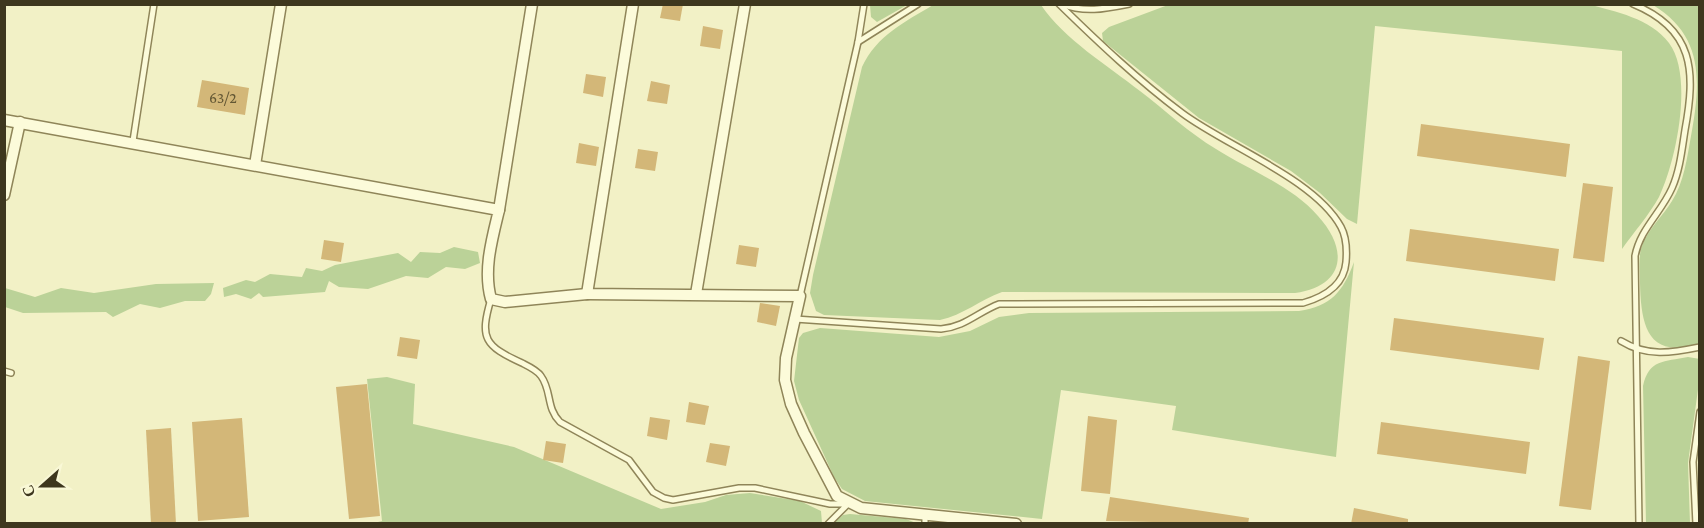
<svg xmlns="http://www.w3.org/2000/svg" width="1704" height="528" viewBox="0 0 1704 528" font-family="'Crimson Pro',serif">
<rect width="100%" height="100%" fill="#f2f1c6"/>
<g fill="#bbd298">
<polygon points="870,5 870,4 907,5 877,22 871,17"/>
<path d="M933 5H1041C1065 40 1107 65 1140 91 1165 110 1189 133 1216 149 1249 170 1292 186 1318 216 1349 250 1345 286 1295 293L1002 292C980 300 963 315 940 320L824 315 816 311 810 293 813 275 862 67C877 35 905 22 933 5Z"/>
<path d="M1168 5 1588 4C1616 12 1650 18 1669 43 1694 76 1676 162 1659 197 1649 215 1634 232 1622 249V51L1375 26 1357 224 1347 219 1320 193 1291 171 1199 118 1103 41 1102 33 1109 27Z"/>
<path d="M1653 5H1699L1700 343C1647 361 1641 324 1640 283 1640 271 1638 257 1642 246 1648 229 1663 216 1672 201 1684 182 1687 158 1691 136 1701 82 1704 36 1653 5Z"/>
<polygon points="454,247 478,252 480,263 465,269 446,267 428,278 406,276 368,289 339,287 329,281 325,292 263,297 259,293 251,299 236,294 224,297 223,288 246,280 255,282 270,274 302,277 306,268 322,271 335,265 398,253 411,262 420,252 440,253"/>
<path d="M1354 262 1336 457 1172 430 1176 406 1061 390 1042 519 865 501 842 489 834 477 799 400 794 381 799 338 803 333 820 328 939 337 970 331 999 317 1029 313 1299 311C1331 306 1343 292 1354 262Z"/>
<polygon points="214,283 211,294 205,301 185,301 160,308 140,304 113,317 106,312 23,313 5,307 5,288 35,297 61,288 94,293 156,284"/>
<path d="M1688 357 1700 359 1699 382 1688 463 1690 523H1646L1643 386C1649 359 1664 362 1688 357Z"/>
<polygon points="387,377 415,384 413,424 514,447 661,509 705,502 726,495 750,493 800,501 821,511 822,523 374,523 382,521 367,379"/>
<polygon points="850,514 906,519 916,523 833,523 843,515"/>
</g>
<g fill="#d3b778">
<polygon points="663,4 683,4 680,21 660,18"/>
<polygon points="703,26 723,30 720,49 700,46"/>
<polygon points="586,74 606,77 603,97 583,93"/>
<polygon points="202,80 249,88 245,115 197,107"/>
<polygon points="651,81 670,85 667,104 647,101"/>
<polygon points="1421,124 1570,144 1566,177 1417,156"/>
<polygon points="579,143 599,147 596,166 576,163"/>
<polygon points="638,149 658,152 655,171 635,168"/>
<polygon points="1583,183 1613,187 1604,262 1573,258"/>
<polygon points="1410,229 1559,249 1555,281 1406,261"/>
<polygon points="324,240 344,243 341,262 321,259"/>
<polygon points="739,245 759,248 756,267 736,264"/>
<polygon points="760,303 780,306 776,326 757,322"/>
<polygon points="1394,318 1544,338 1539,370 1390,350"/>
<polygon points="400,337 420,340 417,359 397,356"/>
<polygon points="1578,356 1610,361 1591,510 1559,506"/>
<polygon points="367,384 380,516 349,519 336,387"/>
<polygon points="689,402 709,406 705,425 686,422"/>
<polygon points="1088,416 1117,420 1110,494 1081,491"/>
<polygon points="650,417 670,420 667,440 647,436"/>
<polygon points="242,418 249,517 198,521 192,422"/>
<polygon points="1381,422 1530,442 1526,474 1377,454"/>
<polygon points="171,428 176,524 151,524 146,430"/>
<polygon points="546,441 566,444 563,463 543,460"/>
<polygon points="710,443 730,446 726,466 706,462"/>
<polygon points="1110,497 1249,518 1248,524 1106,521"/>
<polygon points="1354,508 1408,519 1408,524 1351,524"/>
</g>
<g fill="none" stroke-linecap="round" stroke-linejoin="round">
<defs>
<g id="service">
<path d="M1061 4C1085 13 1104 9 1129 4"/>
<path d="M1633 4C1694 29 1696 71 1685 130 1682 149 1680 170 1672 188 1661 213 1640 229 1635 256L1639 524"/>
<polyline points="858,42 918,4"/>
<polyline points="133,141 154,4"/>
<polyline points="800,296 858,42 864,4"/>
<path d="M491 299C479 339 485 346 522 363 528 366 537 370 541 376 552 391 546 408 560 422L629 460 653 492 664 498 673 500 739 488H755L830 504H848L828 524"/>
<path d="M795 319 941 329C965 327 978 312 999 304L1303 303C1324 297 1344 286 1346 262 1347 250 1347 238 1341 227 1315 179 1226 146 1182 113 1138 80 1099 43 1059 4"/>
<path d="M1621 341C1647 357 1671 353 1700 347"/>
<polyline points="4,371 11,373"/>
<polyline points="925,524 925,514"/>
<polyline points="1696,524 1693,462 1700,412"/>
</g>
<g id="minor">
<polyline points="633,4 587,294 800,296 786,358 785,380 791,404 804,433 837,496 861,508 1016,524"/>
<path d="M4 120 499 210C492 239 483 270 491 299L505 302 587 294"/>
<polyline points="255,165 281,4"/>
<polyline points="4,195 20,122"/>
<polyline points="499,210 532,4"/>
<polyline points="696,294 745,4"/>
</g>
</defs>
<use href="#service" stroke="#8f8559" stroke-width="8"/>
<use href="#minor" stroke="#8f8559" stroke-width="13"/>
<use href="#service" stroke="#fcfbda" stroke-width="5"/>
<use href="#minor" stroke="#fcfbda" stroke-width="10"/>
</g>
<g text-anchor="middle" stroke-width="4.5" stroke-linejoin="round" paint-order="stroke">
<g font-size="16" fill="#635734">
<text x="223" y="103">63/2</text>
</g>
</g>
<rect width="1704" height="528" fill="none" stroke="#3e371e" stroke-width="12"/>
<g transform="translate(42 486) rotate(249)" stroke="#f9f8d6" stroke-width="4.5" paint-order="stroke">
<path d="M0-4.5L10 22L0 15L-10 22Z" fill="#3e371e"/>
<text y="-9" font-size="16" font-weight="bold" text-anchor="middle" fill="#3e371e">С</text>
</g>
</svg>
